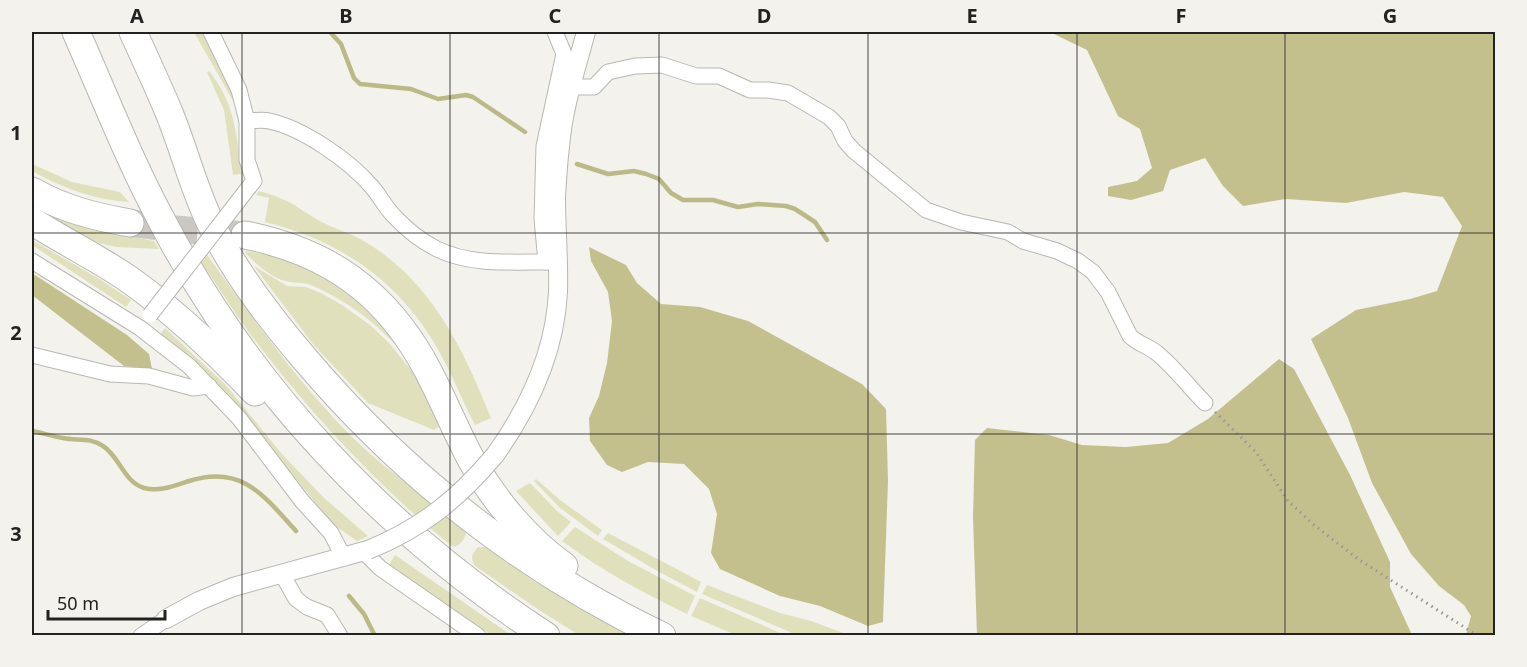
<svg xmlns="http://www.w3.org/2000/svg" width="1527" height="667" viewBox="0 0 1527 667" font-family="'Noto Sans',sans-serif">
<rect width="100%" height="100%" fill="#f3f2ec"/>
<g fill="#e1e0bc">
<polygon points="194,32 204,32 226,76 234,98 232,99"/>
<path d="M209 71C235 104 237 134 241 174L233 175 224 110 207 72Z"/>
<path d="M32 164 72 182 120 192 129 202C94 200 63 188 32 171Z"/>
<path d="M259 191C266 193 274 195 280 198 296 204 309 216 324 223 336 229 350 233 362 240 430 279 463 348 491 418L475 425C459 394 446 359 426 330 388 273 331 238 265 222L269 198 256 195Z"/>
<polygon points="32,204 129,236 154,241 159,249 116,247 99,243 32,209"/>
<polygon points="32,240 96,277 131,300 126,307 32,245"/>
<path d="M244 251 289 258 365 298 411 362C381 327 355 305 313 286 303 281 294 284 285 281 272 278 253 262 244 251Z"/>
<path d="M205 252C250 314 294 378 347 432 383 469 428 497 466 532 465 539 460 546 453 547 376 485 307 410 248 331 231 308 216 283 199 259Z"/>
<polygon points="254,266 287,286 306,287 323,294 342,305 370,325 389,343 424,386 444,423 434,430 368,403 313,344"/>
<polygon points="165,328 225,384 281,453 323,497 368,536 357,541 337,527 325,515 232,398 161,333"/>
<polygon points="536,479 560,500 602,530 598,536 560,508 534,481"/>
<polygon points="530,483 557,511 571,522 558,536 516,491"/>
<path d="M575 527 628 561 695 596 687 614C643 593 601 570 562 541Z"/>
<polygon points="608,533 701,582 697,592 661,573 603,539"/>
<path d="M478 547H485L535 582 627 635H579L539 610 475 566C470 557 472 554 478 547Z"/>
<polygon points="395,555 511,635 491,635 389,565"/>
<polygon points="707,585 780,613 811,621 849,635 797,635 702,594"/>
<polygon points="700,598 785,635 736,635 691,616"/>
</g>
<g fill="#c3c08d">
<polygon points="1054,32 1495,32 1495,635 1466,635 1471,616 1464,605 1439,586 1411,554 1372,483 1348,418 1311,339 1356,310 1410,299 1437,291 1462,226 1443,197 1404,192 1346,203 1286,199 1243,206 1223,186 1205,158 1170,170 1163,191 1131,200 1108,196 1108,187 1137,181 1152,168 1140,129 1118,116 1087,50 1052,33"/>
<polygon points="589,247 626,265 637,283 661,304 700,307 748,321 862,384 886,409 888,481 883,622 868,626 820,606 780,596 720,569 711,553 717,514 709,489 684,464 648,462 622,472 607,465 590,441 589,418 599,396 607,363 612,321 608,292 591,261"/>
<polygon points="32,273 127,335 149,354 152,369 124,366 32,295"/>
<polygon points="1279,359 1294,369 1350,475 1390,562 1390,587 1412,635 977,635 973,517 975,440 987,428 1049,435 1082,445 1126,447 1168,443 1208,419"/>
</g>
<g fill="none" stroke-linecap="round" stroke-linejoin="round">
<g stroke="#bbb986" stroke-width="4.5">
<polyline points="330,32 341,44 354,78 360,84 411,89 438,99 466,95 473,97 525,132"/>
<polyline points="577,164 608,174 634,171 646,174 659,179 671,193 683,200 713,200 738,207 758,204 786,206 795,209 815,222 827,240"/>
<path d="M32 431C42 433 52 436 63 438 77 441 90 437 103 446 120 457 123 481 144 488 159 492 174 486 189 481 242 464 264 496 296 531"/>
<polyline points="349,596 364,614 375,636"/>
</g>
<polyline stroke="#c9c8c3" stroke-width="27" stroke-dasharray="27 14" stroke-linecap="butt" points="130,223 176,229 245,235"/>
<defs>
<g id="minor">
<polyline points="211,32 239,90 247,121 247,160 254,181 249,187"/>
<path d="M572 87H594L608 72 635 66 662 65 696 76H719L750 90H768L788 93 829 117 838 126 845 141 854 151 926 210 961 222 1008 232 1023 241 1057 251 1078 261 1093 272 1108 292 1130 336C1138 344 1149 346 1158 354 1175 368 1189 387 1205 403"/>
<path d="M247 121C254 121 262 119 269 121 303 128 350 161 372 187 380 196 385 207 394 216 406 229 421 241 437 249 473 267 520 261 559 262"/>
<polyline points="32,261 140,328 189,366 239,418 302,501 331,533 344,558"/>
<polyline points="546,262 542,219 544,146 564,54 555,32"/>
<polyline points="32,355 110,374 149,376 193,388 209,386"/>
<polyline points="364,552 380,568 478,636"/>
<polyline points="282,574 296,599 307,607 327,615 340,636"/>
<polyline points="141,636 166,619"/>
</g>
<g id="tertiary">
<path d="M495 455C530 406 555 353 558 292 559 260 556 229 556 197 557 180 558 163 560 147 563 108 576 69 586 32"/>
<polyline points="166,619 199,601 233,587 368,550"/>
</g>
<g id="motorway">
<path d="M76 32C104 95 129 160 162 221 250 390 386 532 546 636"/>
<path d="M133 32C145 58 157 84 168 110 184 148 193 188 211 224 235 273 269 317 304 358 403 475 524 570 662 636"/>
<path d="M32 191C63 209 96 217 130 223"/>
<path d="M32 221C63 241 96 257 127 278 174 311 216 351 255 392"/>
<path d="M245 235C309 248 361 275 401 328 432 368 448 417 472 461 494 500 527 540 564 566"/>
</g>
</defs>
<use href="#minor" stroke="#b8b8b2" stroke-width="17"/>
<use href="#tertiary" stroke="#b8b8b2" stroke-width="20"/>
<use href="#motorway" stroke="#b8b8b2" stroke-width="29"/>
<polyline stroke="#999894" stroke-width="3" stroke-dasharray="1.5 4.5" stroke-linecap="butt" points="1215,412 1256,452 1288,501 1314,525 1358,559 1478,636"/>
<use href="#minor" stroke="#fff" stroke-width="15"/>
<use href="#tertiary" stroke="#fff" stroke-width="18"/>
<use href="#motorway" stroke="#fff" stroke-width="27"/>
<defs>
<polyline id="minor-bridge" points="150,315 249,187"/>
<path id="tertiary-bridge" d="M368 550C422 528 458 499 495 455"/>
</defs>
<use href="#minor-bridge" stroke="#b8b8b2" stroke-width="17" stroke-linecap="butt"/>
<use href="#tertiary-bridge" stroke="#b8b8b2" stroke-width="20" stroke-linecap="butt"/>
<use href="#minor-bridge" stroke="#fff" stroke-width="15"/>
<use href="#tertiary-bridge" stroke="#fff" stroke-width="18"/>
</g>
<path fill="none" stroke="#222220" stroke-width="1.5" stroke-opacity="0.55" d="M242 32V636M450 32V636M659 32V636M868 32V636M1077 32V636M1285 32V636M32 233H1496M32 434H1496"/>
<rect width="1527" height="667" fill="none" stroke="#f3f2ec" stroke-width="66"/>
<path d="M48 610v9h117v-9" fill="none" stroke="#222220" stroke-width="3"/>
<text x="57" y="610" font-size="18" fill="#222220" stroke="#f3f2ec" stroke-width="4.5" paint-order="stroke">50 m</text>
<rect x="33" y="33" width="1461" height="601" fill="none" stroke="#222220" stroke-width="2"/>
<g font-size="20" text-anchor="middle" font-weight="bold" fill="#222220">
<text x="137" y="23">A</text>
<text x="346" y="23">B</text>
<text x="555" y="23">C</text>
<text x="764" y="23">D</text>
<text x="972" y="23">E</text>
<text x="1181" y="23">F</text>
<text x="1390" y="23">G</text>
<text x="16" y="140">1</text>
<text x="16" y="340">2</text>
<text x="16" y="541">3</text>
</g>
</svg>
